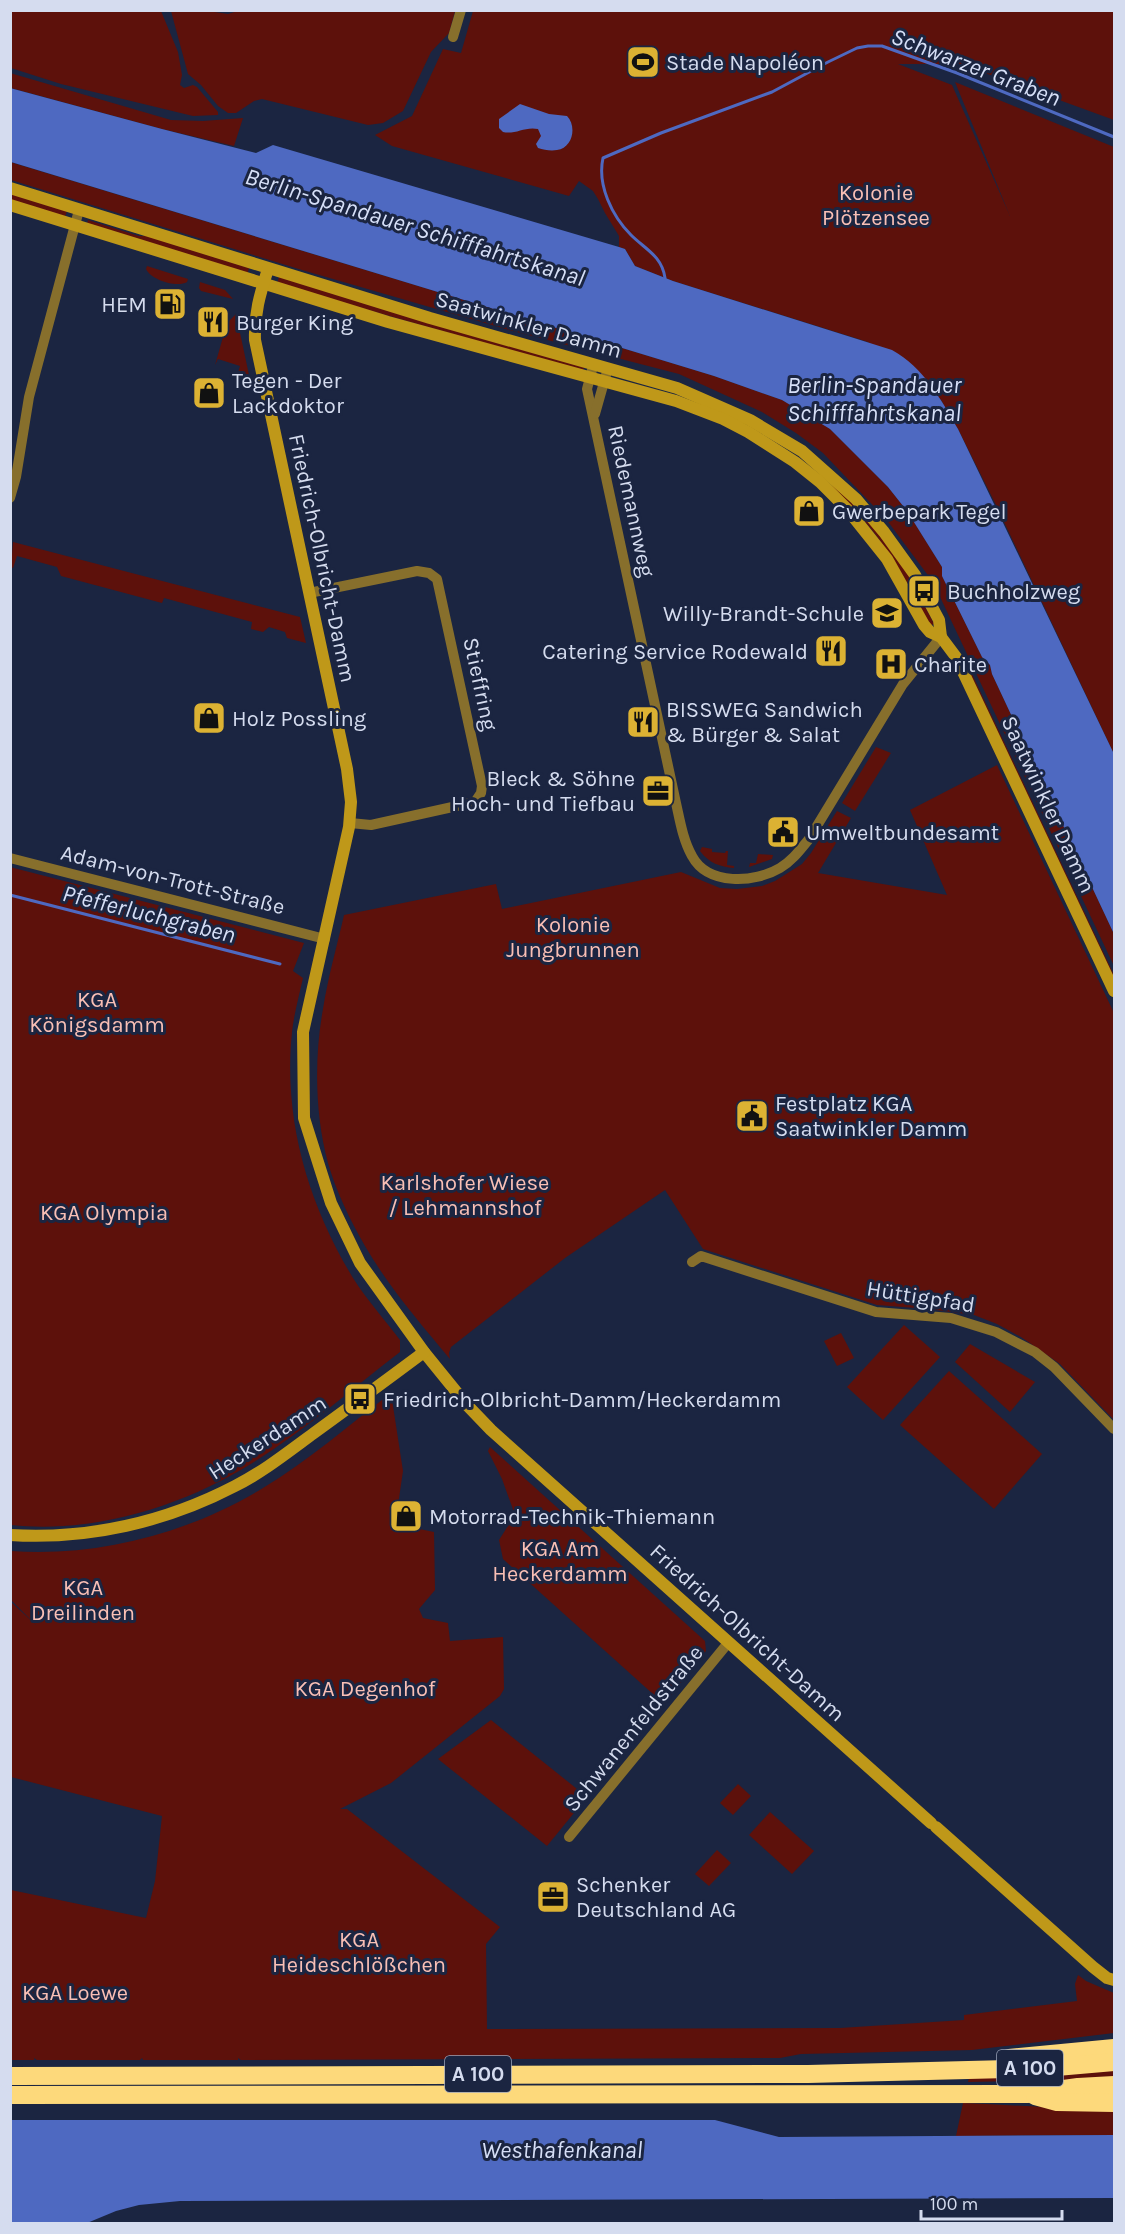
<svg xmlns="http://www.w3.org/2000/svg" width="1125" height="2234" viewBox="0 0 1125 2234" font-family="Karla,sans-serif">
<rect width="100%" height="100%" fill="#1b2541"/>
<g fill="#5d110b">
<polygon points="241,10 455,11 449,33 431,52 403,111 383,123 368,125 262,99 254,101 236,113 228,113 218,106 201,85 188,74 171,11 208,11 228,14"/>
<polygon points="10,11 161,11 178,52 182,75 180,85 184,88 193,85 197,87 218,112 218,115 193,116 61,84 11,68"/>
<polygon points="473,11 1114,11 1114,120 960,64 898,64 952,85 1010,216 955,82 1114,147 1114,754 996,505 958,429 941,400 868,342 673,281 635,266 625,249 619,247 619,236 605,213 598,199 593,191 579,181 569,196 392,146 375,135 412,116 443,49 461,53"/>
<polygon points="10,73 171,120 203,121 243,118 234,146 162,129 11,88"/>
<polygon points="10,162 714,376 782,400 830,429 888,487 907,511 942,567 942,576 982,657 990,665 992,674 1114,934 1114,966 933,582 886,519 823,453 796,433 762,412 679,374 509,330 302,270 11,180"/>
<polygon points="10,194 67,211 65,217 11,200"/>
<polygon points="88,220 139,236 148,236 249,268 247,275 87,224"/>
<path d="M147 266 188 279 187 282C177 288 151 280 146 269Z"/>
<polygon points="279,277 585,364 583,371 277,284"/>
<polygon points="200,282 225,290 233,299 201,291 199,288"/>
<polygon points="236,314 249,375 238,373 240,366 218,359 215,365 227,323"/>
<path d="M834 484 870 523 908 574 934 624 931 625C919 608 911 587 899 569 881 539 858 511 832 487Z"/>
<polygon points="13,542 300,617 306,643 287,638 285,632 269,627 263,632 251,629 252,622 164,598 162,603 61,576 57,567 17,556 13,568 11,567"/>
<polygon points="963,655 1114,975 1114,978 962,656"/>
<polygon points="876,747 891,753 855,811 842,803"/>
<path d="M997 765 1114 1013V1420L1060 1364 1021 1337 997 1324 974 1315 929 1309 877 1305 703 1249 665 1190 565 1258 451 1347 449 1353 450 1359C420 1323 388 1286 365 1246 350 1220 336 1191 328 1163 315 1115 314 1058 323 1009 328 977 337 946 344 915L496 884 502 909 681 872 720 888 737 889 762 886 775 881 802 864 811 853 837 811 851 818 818 873 947 895 910 810Z"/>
<path d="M702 847 712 849V852L725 853 726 851H728L727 865 734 866V868C720 867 709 863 700 851Z"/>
<polygon points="758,854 773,855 772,859 749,867 750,863 756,863"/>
<path d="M10 867 304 943 293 971 303 978C299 996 294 1014 292 1032 283 1120 308 1203 353 1278 367 1300 385 1320 400 1340V1352C353 1388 304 1431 254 1462 184 1506 94 1534 11 1525Z"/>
<polygon points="904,1325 940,1357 883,1420 847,1387"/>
<polygon points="841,1333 854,1358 837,1366 824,1341"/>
<polygon points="970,1344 1035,1382 1010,1412 955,1362"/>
<polygon points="949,1371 1042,1454 994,1509 900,1425"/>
<path d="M391 1393 403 1471 398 1505 389 1514 395 1516V1524L434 1532 435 1590 419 1609 423 1618 448 1623 450 1641 503 1637 504 1689 500 1696 391 1783 340 1809H347L500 1927 486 1944 487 2029 840 2028 964 2020V2015L1077 2001 1075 1984 1078 1975 1086 1981 1114 1993V2033L972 2050 801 2054 780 2058 241 2060 238 2058V2060H143L142 2058 140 2060H37L34 2058V2060H11V1890L146 1918 155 1881 162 1816 11 1777V1602L36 1625 11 1600V1551C98 1557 187 1534 263 1488 308 1461 349 1425 391 1393Z"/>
<polygon points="490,1447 705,1641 706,1651 664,1704 503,1559 499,1540 515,1515 502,1479 488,1451"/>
<polygon points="491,1720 587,1797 547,1846 438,1759"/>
<polygon points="738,1784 751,1796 733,1815 720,1803"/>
<polygon points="770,1812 814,1851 792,1874 749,1835"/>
<polygon points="717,1850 731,1863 709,1886 695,1874"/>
<polygon points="1114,2069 1114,2079 968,2082 969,2078"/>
<path d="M963 2103C1014 2105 1064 2109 1114 2109V2135L956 2136Z"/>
</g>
<g fill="#4e69c1">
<path d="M10 88 162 129 256 153 273 145 619 247 625 249 635 266 673 281 892 350C924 368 940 398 958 429L1114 754V934L992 674 990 665 982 657 942 576V567L907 511 888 487 830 429 782 400 714 376 11 162Z"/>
<path d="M520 104 549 114 567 116C577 126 573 148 557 150 551 151 544 150 538 148L536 144 541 136 538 129C525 126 515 135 503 132L499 128V119Z"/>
<polygon points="11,2120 715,2120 779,2137 1114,2135 1114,2198 180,2201 139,2205 116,2211 87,2223 11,2223"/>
</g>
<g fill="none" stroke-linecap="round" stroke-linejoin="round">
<g stroke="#4e69c1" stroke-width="3">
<path d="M665 278C662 256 645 249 631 235 612 216 597 185 603 158L661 133 772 92 828 62 857 48 868 46H882L957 73 1114 137"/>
<polyline points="10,895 280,964"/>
</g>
<g stroke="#876f2c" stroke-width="10">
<polyline points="453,37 461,10"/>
<path d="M592 370 587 389 676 803C680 821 683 840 692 856 708 886 755 883 780 868 792 861 800 850 809 839L903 684 941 637"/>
<polyline points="595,414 608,368"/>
<polyline points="10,498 16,477 29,397 79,210"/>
<polyline points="309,593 417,571 429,573 437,579 482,786 481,793 475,802 371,825 350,823"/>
<polyline points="10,858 325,939"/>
<polyline points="692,1262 701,1256 876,1312 951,1318 996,1332 1035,1352 1054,1367 1114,1429"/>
<polyline points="569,1837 728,1643"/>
</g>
<g stroke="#bf9819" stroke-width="12">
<polyline points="10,188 430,318 677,388 750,420 802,451 856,499 884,532 915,575 939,620 941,637"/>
<polyline points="10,205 388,322 676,401 723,419 748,432 795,462 820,482 847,509 887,559 924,625 930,632 941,637 956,657 1114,991"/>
<path d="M268 269C260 294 254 314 255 340L347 769 351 802 349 827 303 1032 304 1118 331 1203 360 1263 424 1352 467 1405 491 1430 931 1823"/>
<path d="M10 1535C88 1540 166 1522 235 1486 263 1472 288 1452 314 1433 351 1406 388 1379 424 1352"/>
<polyline points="936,1827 1093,1967 1107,1978 1114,1980"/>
</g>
<g stroke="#fdd97b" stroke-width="18">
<polyline points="1009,2058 1114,2048"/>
<polyline points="10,2076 808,2074 1045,2068 1114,2062"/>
<polyline points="10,2095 1027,2094 1078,2087 1114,2085"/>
<polyline points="1035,2096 1057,2102 1114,2103"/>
</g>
</g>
<defs>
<symbol id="stadium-square" viewBox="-11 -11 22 22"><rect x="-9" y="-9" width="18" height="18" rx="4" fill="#dcb233" stroke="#1b2541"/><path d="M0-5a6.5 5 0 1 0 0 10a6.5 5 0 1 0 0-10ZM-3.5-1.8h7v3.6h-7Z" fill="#111"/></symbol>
<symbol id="fuel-square" viewBox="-11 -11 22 22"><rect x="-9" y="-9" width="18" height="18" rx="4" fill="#dcb233" stroke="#1b2541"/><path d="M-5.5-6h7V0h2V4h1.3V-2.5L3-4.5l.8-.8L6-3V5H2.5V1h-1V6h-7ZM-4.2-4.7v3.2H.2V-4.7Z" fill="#111"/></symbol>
<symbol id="restaurant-square" viewBox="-11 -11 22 22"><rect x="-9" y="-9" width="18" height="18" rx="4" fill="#dcb233" stroke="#1b2541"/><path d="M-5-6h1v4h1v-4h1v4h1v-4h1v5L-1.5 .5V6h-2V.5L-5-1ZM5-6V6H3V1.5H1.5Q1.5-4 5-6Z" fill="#111"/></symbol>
<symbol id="shop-square" viewBox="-11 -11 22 22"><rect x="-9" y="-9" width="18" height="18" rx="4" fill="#dcb233" stroke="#1b2541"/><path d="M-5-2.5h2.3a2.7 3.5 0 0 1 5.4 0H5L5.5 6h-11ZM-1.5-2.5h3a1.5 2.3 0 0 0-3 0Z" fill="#111"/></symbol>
<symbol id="bus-square" viewBox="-11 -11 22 22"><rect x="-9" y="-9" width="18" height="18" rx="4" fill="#dcb233" stroke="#1b2541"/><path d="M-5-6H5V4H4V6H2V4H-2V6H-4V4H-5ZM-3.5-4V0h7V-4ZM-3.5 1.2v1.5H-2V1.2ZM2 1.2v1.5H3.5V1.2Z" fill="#111"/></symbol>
<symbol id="school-square" viewBox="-11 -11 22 22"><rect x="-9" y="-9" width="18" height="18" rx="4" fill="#dcb233" stroke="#1b2541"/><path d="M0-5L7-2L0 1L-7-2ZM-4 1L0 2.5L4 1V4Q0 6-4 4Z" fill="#111"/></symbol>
<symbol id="hospital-square" viewBox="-11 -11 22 22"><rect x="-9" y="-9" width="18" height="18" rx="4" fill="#dcb233" stroke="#1b2541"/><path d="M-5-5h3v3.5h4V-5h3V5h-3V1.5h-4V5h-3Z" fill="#111"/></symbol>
<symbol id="office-square" viewBox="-11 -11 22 22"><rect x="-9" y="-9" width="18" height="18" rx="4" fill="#dcb233" stroke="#1b2541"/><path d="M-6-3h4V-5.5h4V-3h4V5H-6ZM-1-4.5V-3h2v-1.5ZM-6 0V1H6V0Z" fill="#111"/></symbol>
<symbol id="civic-square" viewBox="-11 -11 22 22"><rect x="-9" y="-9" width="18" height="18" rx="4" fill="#dcb233" stroke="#1b2541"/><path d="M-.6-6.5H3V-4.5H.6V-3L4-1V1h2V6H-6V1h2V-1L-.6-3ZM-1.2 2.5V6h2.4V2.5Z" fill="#111"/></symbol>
</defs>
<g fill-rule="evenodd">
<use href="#stadium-square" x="624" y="43" width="38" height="38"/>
<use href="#fuel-square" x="151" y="285" width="38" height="38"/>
<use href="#restaurant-square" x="194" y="303" width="38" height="38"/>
<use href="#shop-square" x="190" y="374" width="38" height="38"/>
<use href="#shop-square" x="790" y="492" width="38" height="38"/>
<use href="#bus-square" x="905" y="572" width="38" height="38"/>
<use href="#school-square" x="868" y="594" width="38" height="38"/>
<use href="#restaurant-square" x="812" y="632" width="38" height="38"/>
<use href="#hospital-square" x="872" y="645" width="38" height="38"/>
<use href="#shop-square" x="190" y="699" width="38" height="38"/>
<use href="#restaurant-square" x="624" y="703" width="38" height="38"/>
<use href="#office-square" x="639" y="772" width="38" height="38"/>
<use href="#civic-square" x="764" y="813" width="38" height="38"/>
<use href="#civic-square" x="733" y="1097" width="38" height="38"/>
<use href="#bus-square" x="341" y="1380" width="38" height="38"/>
<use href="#shop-square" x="387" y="1497" width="38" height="38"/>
<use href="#office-square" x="534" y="1878" width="38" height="38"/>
</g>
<g text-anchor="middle" stroke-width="6" stroke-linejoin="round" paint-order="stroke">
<g fill="#1b2541" stroke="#9da5bb" stroke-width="1.5">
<rect x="997" y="2050" width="66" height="36" rx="4.5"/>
<rect x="445" y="2056" width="66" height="36" rx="4.5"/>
</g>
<g font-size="21" font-weight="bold" fill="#d5dcef">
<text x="1030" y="2075">A 100</text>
<text x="478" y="2081">A 100</text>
</g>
<g font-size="22" fill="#d5dcef" stroke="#1b2541" text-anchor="start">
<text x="666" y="70">Stade Napoléon</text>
<text x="147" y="312" text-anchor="end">HEM</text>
<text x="236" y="330">Burger King</text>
<text x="232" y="388">Tegen - Der<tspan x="232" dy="25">Lackdoktor</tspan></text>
<text x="832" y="519">Gwerbepark Tegel</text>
<text x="947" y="599">Buchholzweg</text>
<text x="864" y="621" text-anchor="end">Willy-Brandt-Schule</text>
<text x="808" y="659" text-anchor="end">Catering Service Rodewald</text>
<text x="914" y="672">Charite</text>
<text x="666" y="717">BISSWEG Sandwich<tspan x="666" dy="25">&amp; Bürger &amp; Salat</tspan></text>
<text x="232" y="726">Holz Possling</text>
<text x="635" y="786" text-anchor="end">Bleck &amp; Söhne<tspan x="635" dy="25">Hoch- und Tiefbau</tspan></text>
<text x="806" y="840">Umweltbundesamt</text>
<text x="775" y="1111">Festplatz KGA<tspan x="775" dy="25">Saatwinkler Damm</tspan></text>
<text x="383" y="1407">Friedrich-Olbricht-Damm/Heckerdamm</text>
<text x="429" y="1524">Motorrad-Technik-Thiemann</text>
<text x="576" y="1892">Schenker<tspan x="576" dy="25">Deutschland AG</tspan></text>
</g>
<g font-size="22" fill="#f9bfb5" stroke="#1b2541">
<text x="876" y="200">Kolonie<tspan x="876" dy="25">Plötzensee</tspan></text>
<text x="573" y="932">Kolonie<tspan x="573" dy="25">Jungbrunnen</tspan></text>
<text x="97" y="1007">KGA<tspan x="97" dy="25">Königsdamm</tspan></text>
<text x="465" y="1190">Karlshofer Wiese<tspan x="465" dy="25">/ Lehmannshof</tspan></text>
<text x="104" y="1220">KGA Olympia</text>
<text x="560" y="1556">KGA Am<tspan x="560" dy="25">Heckerdamm</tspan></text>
<text x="83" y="1595">KGA<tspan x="83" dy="25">Dreilinden</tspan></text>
<text x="365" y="1696">KGA Degenhof</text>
<text x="359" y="1947">KGA<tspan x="359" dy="25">Heideschlößchen</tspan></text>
<text x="75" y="2000">KGA Loewe</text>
</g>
<g font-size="22" fill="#d5dcef" stroke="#1b2541">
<text transform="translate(529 324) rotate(16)" y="8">Saatwinkler Damm</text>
<text transform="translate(632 501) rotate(78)" y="8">Riedemannweg</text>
<text transform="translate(323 558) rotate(78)" y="8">Friedrich-Olbricht-Damm</text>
<text transform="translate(481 684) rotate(78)" y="8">Stieffring</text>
<text transform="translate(1049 804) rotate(65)" y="8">Saatwinkler Damm</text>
<text transform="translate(173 879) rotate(14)" y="8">Adam-von-Trott-Straße</text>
<text transform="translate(921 1296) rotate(9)" y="8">Hüttigpfad</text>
<text transform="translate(267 1437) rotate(-33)" y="8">Heckerdamm</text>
<text transform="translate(748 1632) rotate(42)" y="8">Friedrich-Olbricht-Damm</text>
<text transform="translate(633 1728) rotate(-51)" y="8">Schwanenfeldstraße</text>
</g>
<g font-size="24" font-style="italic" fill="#d6dff7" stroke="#1b2541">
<text transform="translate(976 67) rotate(21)" y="8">Schwarzer Graben</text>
<text transform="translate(415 227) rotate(17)" y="8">Berlin-Spandauer Schifffahrtskanal</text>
<text x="874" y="393">Berlin-Spandauer<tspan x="874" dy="28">Schifffahrtskanal</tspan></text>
<text transform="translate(149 914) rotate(14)" y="8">Pfefferluchgraben</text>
<text x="562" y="2158">Westhafenkanal</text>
</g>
</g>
<rect width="1125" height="2234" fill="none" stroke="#d5dcef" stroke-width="24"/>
<path d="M921 2210v9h141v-9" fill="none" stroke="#d5dcef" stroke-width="3"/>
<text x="930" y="2210" font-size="18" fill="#d5dcef" stroke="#1b2541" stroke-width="4.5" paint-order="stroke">100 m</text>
</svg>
